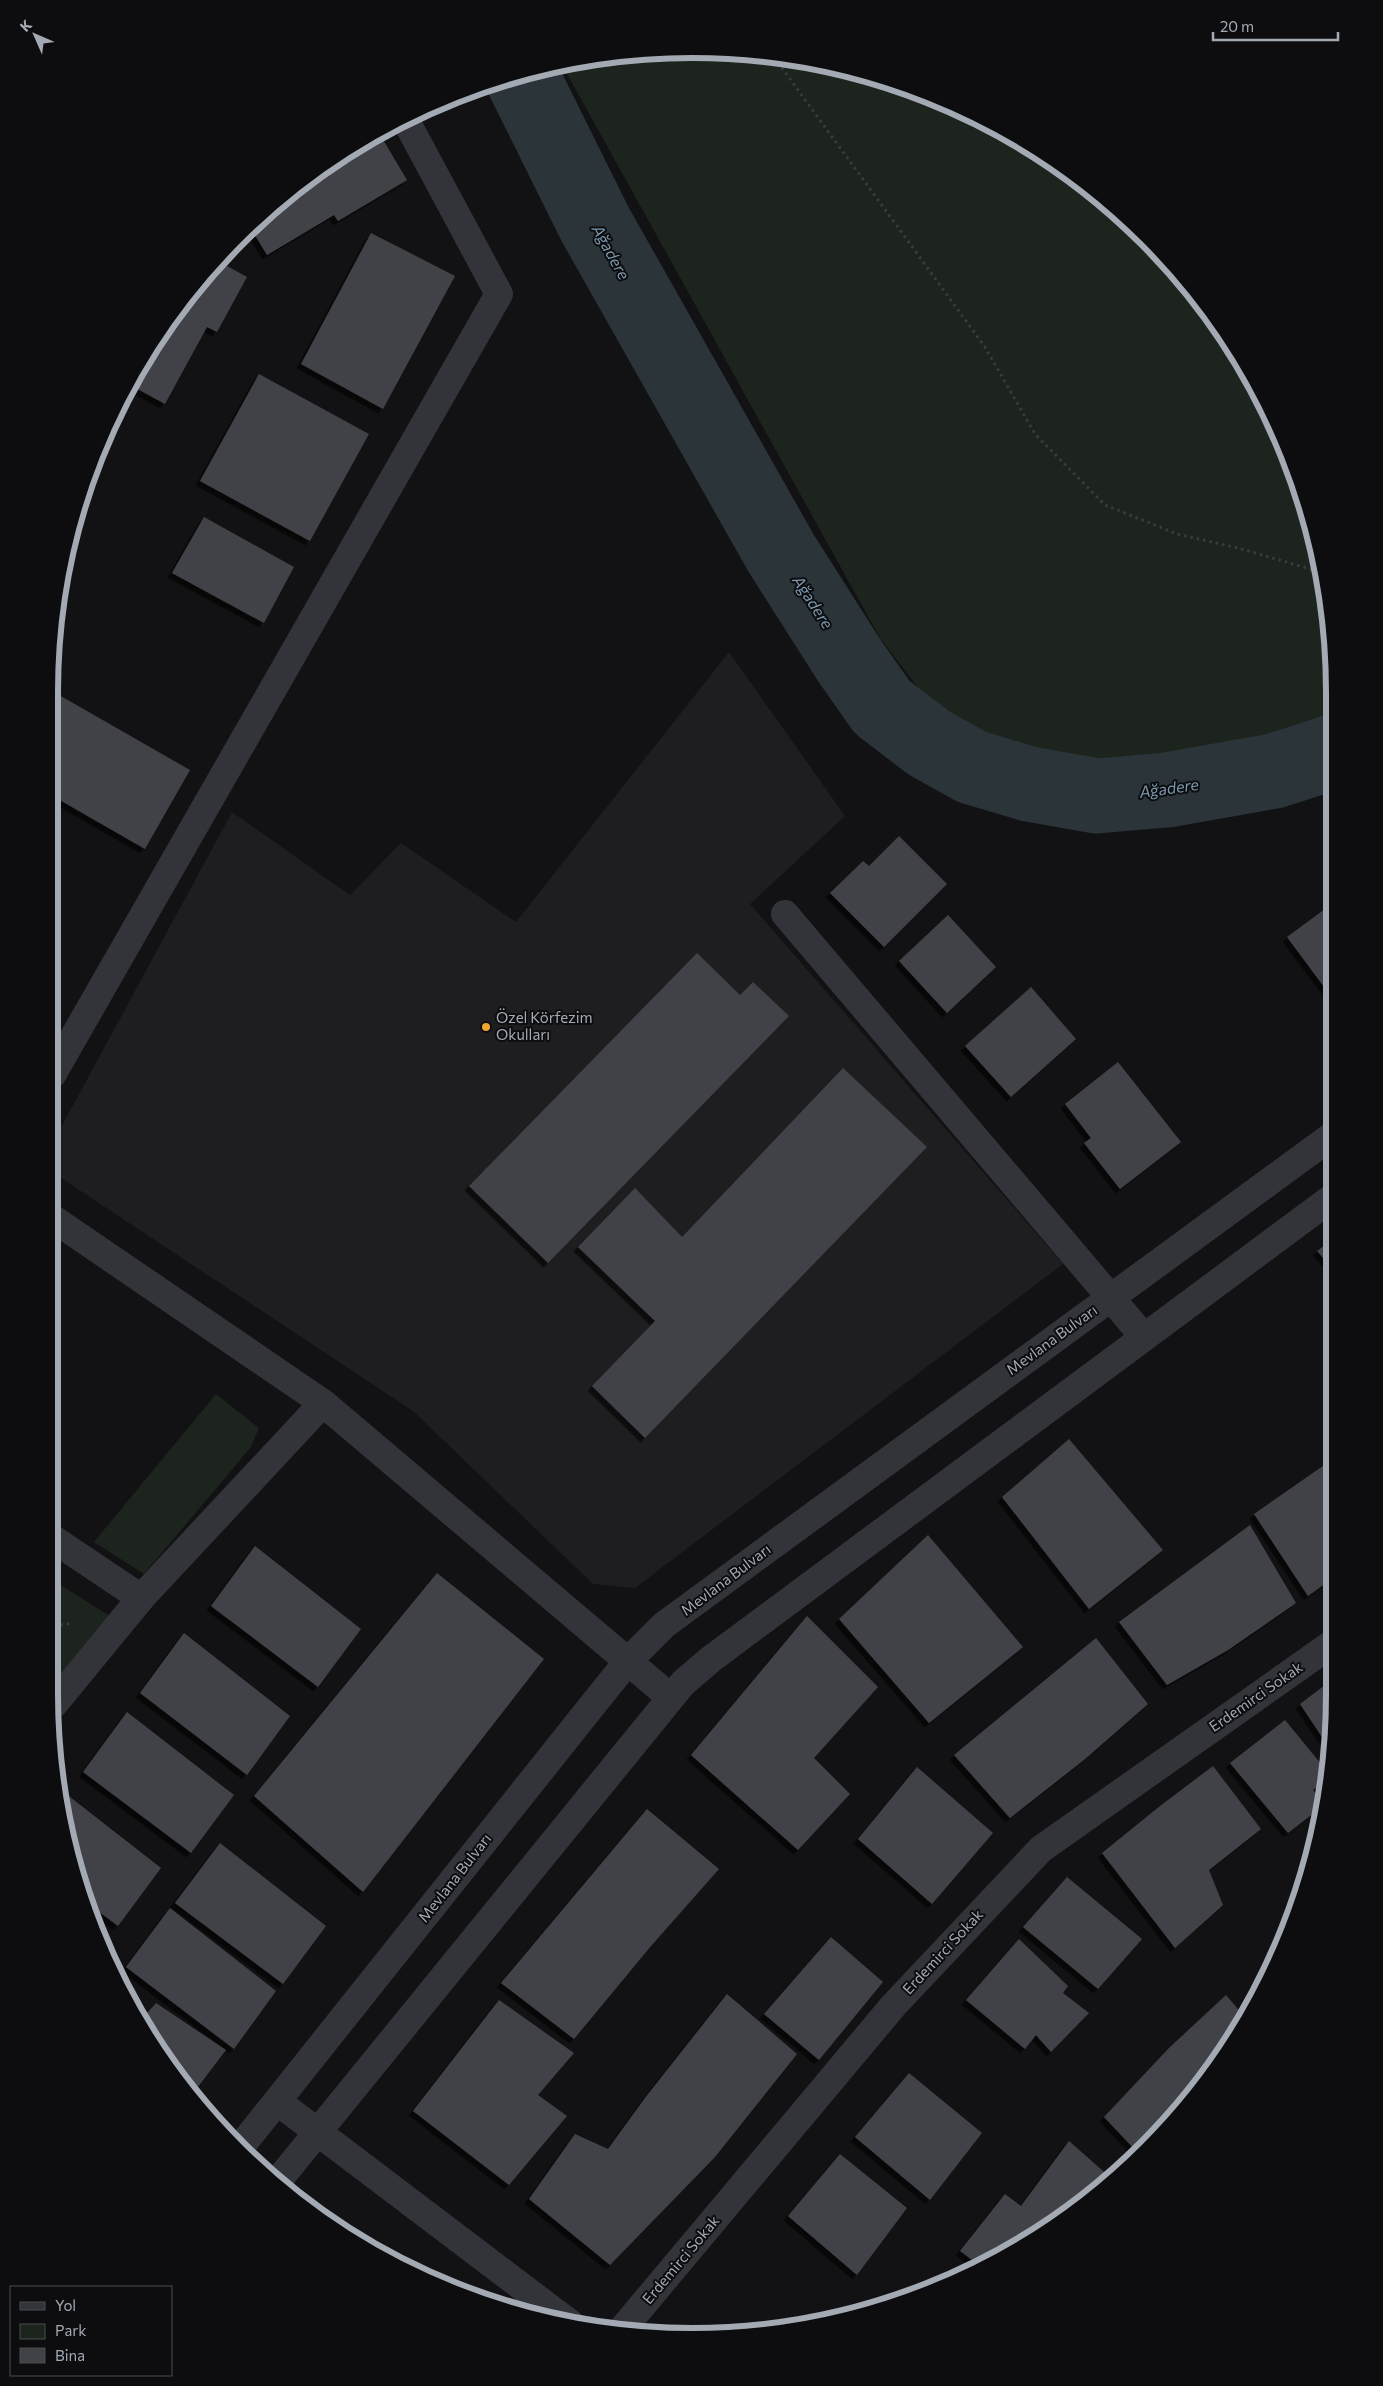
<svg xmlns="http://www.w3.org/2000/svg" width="1383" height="2386" viewBox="0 0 1383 2386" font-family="Commissioner,sans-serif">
<defs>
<filter id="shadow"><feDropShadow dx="-4.5" dy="4.5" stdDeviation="0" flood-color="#0009"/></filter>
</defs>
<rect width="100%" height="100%" fill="#121214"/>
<polygon fill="#1e1e21" points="729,652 845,816 750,904 1063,1264 635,1588 593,1584 413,1411 52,1172 52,1144 232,812 350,895 401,843 516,922"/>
<g fill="#1d241d">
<polygon points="691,49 817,61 937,98 1048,157 1146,237 1248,370 1300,485 1333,649 1333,720 1135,763 1021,753 940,716 880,638 561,63"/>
<polygon points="216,1394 259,1428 251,1447 144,1574 94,1542"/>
<polygon points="54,1581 110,1616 54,1683"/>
</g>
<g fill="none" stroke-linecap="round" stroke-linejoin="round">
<polyline stroke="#2b3439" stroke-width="75" points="521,75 595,224 781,553 849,660 882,707 929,743 972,767 1029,784 1097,796 1167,790 1274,771 1333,752"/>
</g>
<g fill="#414247" filter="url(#shadow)">
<polygon points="379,133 407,180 338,221 334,215 267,255 250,227 334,157"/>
<polygon points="371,233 455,276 383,409 301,364"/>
<polygon points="218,261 247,277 217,332 207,327 165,404 132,386 157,335"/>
<polygon points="259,374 369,434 310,541 200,481"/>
<polygon points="204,517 294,567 264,623 172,573"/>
<polygon points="59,695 190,770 145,849 51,795 50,710"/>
<polygon points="899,836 947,884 884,947 830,893 863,861 869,866"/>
<polygon points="1333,903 1333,999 1287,937"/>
<polygon points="948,915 996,967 947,1013 899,961"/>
<polygon points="697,953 740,995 753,982 789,1016 548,1263 469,1186"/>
<polygon points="1031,987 1076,1039 1011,1097 965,1046"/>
<polygon points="1118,1062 1181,1142 1120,1189 1084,1143 1091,1138 1065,1104"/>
<polygon points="843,1068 927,1147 645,1438 592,1386 655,1321 578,1247 635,1188 682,1237"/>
<polygon points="1333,1239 1333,1269 1317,1251"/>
<polygon points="1069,1439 1163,1550 1089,1609 1002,1497"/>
<polygon points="1333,1459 1333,1578 1308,1596 1254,1514"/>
<polygon points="1250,1525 1296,1603 1228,1650 1167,1685 1119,1622"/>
<polygon points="928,1535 1023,1647 929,1723 839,1619"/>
<polygon points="255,1546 361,1629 318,1687 211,1606"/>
<polygon points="437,1573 544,1659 363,1892 254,1796"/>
<polygon points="807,1616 878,1687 814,1758 850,1794 798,1850 691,1755"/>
<polygon points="184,1633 290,1716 247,1775 140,1693"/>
<polygon points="1096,1638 1148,1704 1085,1759 1010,1818 954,1755"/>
<polygon points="1333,1679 1333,1737 1330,1749 1300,1704"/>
<polygon points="127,1712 234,1795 191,1853 83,1772"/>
<polygon points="1285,1720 1326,1770 1324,1782 1313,1790 1320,1799 1319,1809 1288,1833 1230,1763"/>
<polygon points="1213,1766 1261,1829 1209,1870 1223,1905 1175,1948 1102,1853 1160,1806"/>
<polygon points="917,1767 993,1833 932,1904 858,1839"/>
<polygon points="56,1786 161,1868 118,1926 82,1899"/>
<polygon points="647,1809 719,1869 651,1946 574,2039 501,1983"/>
<polygon points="220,1843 326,1926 283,1984 175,1903"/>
<polygon points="1067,1877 1142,1939 1098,1989 1023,1927"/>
<polygon points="170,1908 276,1991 234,2049 126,1967"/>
<polygon points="96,1932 104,1938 100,1943 99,1939"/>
<polygon points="831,1937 883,1982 819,2060 764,2014"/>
<polygon points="1019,1939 1068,1986 1063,1993 1089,2013 1051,2052 1036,2035 1025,2049 966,2000"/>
<polygon points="727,1994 797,2054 715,2157 610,2265 529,2199 575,2134 608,2149 645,2098"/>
<polygon points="1226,1995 1244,2016 1226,2051 1175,2119 1138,2153 1104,2117 1169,2048"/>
<polygon points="499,2000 574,2053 538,2095 567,2116 509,2185 413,2111"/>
<polygon points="156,2003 226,2050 191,2096 181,2086 141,2020"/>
<polygon points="909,2073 982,2133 930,2200 855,2137"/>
<polygon points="1069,2141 1111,2178 1083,2204 1013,2251 980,2266 960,2251 1005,2194 1021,2206"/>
<polygon points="840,2154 907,2208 857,2275 788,2216"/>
</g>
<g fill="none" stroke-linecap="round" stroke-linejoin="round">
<g stroke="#393b40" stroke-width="3" stroke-dasharray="2.5 4" stroke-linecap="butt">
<polyline points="774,57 985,347 1035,434 1105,505 1177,534 1238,548 1317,571"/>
<polyline points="54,1626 73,1623"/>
</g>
<g stroke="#333439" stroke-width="28">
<polyline points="785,914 1144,1337"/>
<polyline points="52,1075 499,294 405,119"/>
<polyline points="53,1539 141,1598"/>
<polyline points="54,1704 141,1598 323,1403"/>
<polyline points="620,2332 893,2006 1041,1849 1333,1643"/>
</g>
<g stroke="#333439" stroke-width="28">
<polyline points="52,1218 323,1403 670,1697"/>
<polyline points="278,2102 571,2324"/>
<polyline points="238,2150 595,1702 628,1661 664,1625 1333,1135"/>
<polyline points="277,2182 683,1683 711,1659 1333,1197"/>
</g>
</g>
<circle fill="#efa62f" stroke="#0d0d0f" stroke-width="2" cx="486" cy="1027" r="5"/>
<g text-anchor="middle" stroke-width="4" stroke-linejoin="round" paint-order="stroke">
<g font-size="15" fill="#a4aab4" stroke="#0d0d0f" text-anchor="start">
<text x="496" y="1023">Özel Körfezim<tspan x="496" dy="17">Okulları</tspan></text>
</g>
<g font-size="15" fill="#a4aab4" stroke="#0d0d0f">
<text transform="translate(1052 1340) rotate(-36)" y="5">Mevlana Bulvarı</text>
<text transform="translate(726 1580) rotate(-37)" y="5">Mevlana Bulvarı</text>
<text transform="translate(1256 1697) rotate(-35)" y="5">Erdemirci Sokak</text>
<text transform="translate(455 1878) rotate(-52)" y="5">Mevlana Bulvarı</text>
<text transform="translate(943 1952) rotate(-47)" y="5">Erdemirci Sokak</text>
<text transform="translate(681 2260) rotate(-50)" y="5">Erdemirci Sokak</text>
</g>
<g font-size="16" font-style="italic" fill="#7b99af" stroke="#0d0d0f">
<text transform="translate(611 252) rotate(61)" y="6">Ağadere</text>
<text transform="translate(813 602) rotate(57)" y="6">Ağadere</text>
<text transform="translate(1169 788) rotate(-8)" y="6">Ağadere</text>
</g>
</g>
<path d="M0 0H1383V2386H0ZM692 58H692A634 634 0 0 1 1326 692V1694A634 634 0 0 1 692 2328H692A634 634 0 0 1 58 1694V692A634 634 0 0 1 692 58Z" fill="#0d0d0f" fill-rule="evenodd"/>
<path fill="none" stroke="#a4aab4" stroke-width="6" d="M692 58H692A634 634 0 0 1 1326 692V1694A634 634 0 0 1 692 2328H692A634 634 0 0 1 58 1694V692A634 634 0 0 1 692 58Z"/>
<rect x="10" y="2286" width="162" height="90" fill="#0d0d0f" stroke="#494c51"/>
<rect x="20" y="2302" width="25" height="8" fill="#333439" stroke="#494c51"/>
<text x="55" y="2311" font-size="15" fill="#a4aab4">Yol</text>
<rect x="20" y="2324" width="25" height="15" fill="#1d241d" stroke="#494c51"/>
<text x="55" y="2336" font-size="15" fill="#a4aab4">Park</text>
<rect x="20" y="2348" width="25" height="15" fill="#414247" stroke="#494c51"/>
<text x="55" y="2361" font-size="15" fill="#a4aab4">Bina</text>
<g transform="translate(35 35) rotate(315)" stroke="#0d0d0f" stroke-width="4" paint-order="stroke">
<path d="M0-4L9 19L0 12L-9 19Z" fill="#a4aab4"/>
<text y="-8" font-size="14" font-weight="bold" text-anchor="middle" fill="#a4aab4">K</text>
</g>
<path d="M1213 32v8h125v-8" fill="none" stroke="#a4aab4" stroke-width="2.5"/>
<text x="1220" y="32" font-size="15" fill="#a4aab4" stroke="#0d0d0f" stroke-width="4" paint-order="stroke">20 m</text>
</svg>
